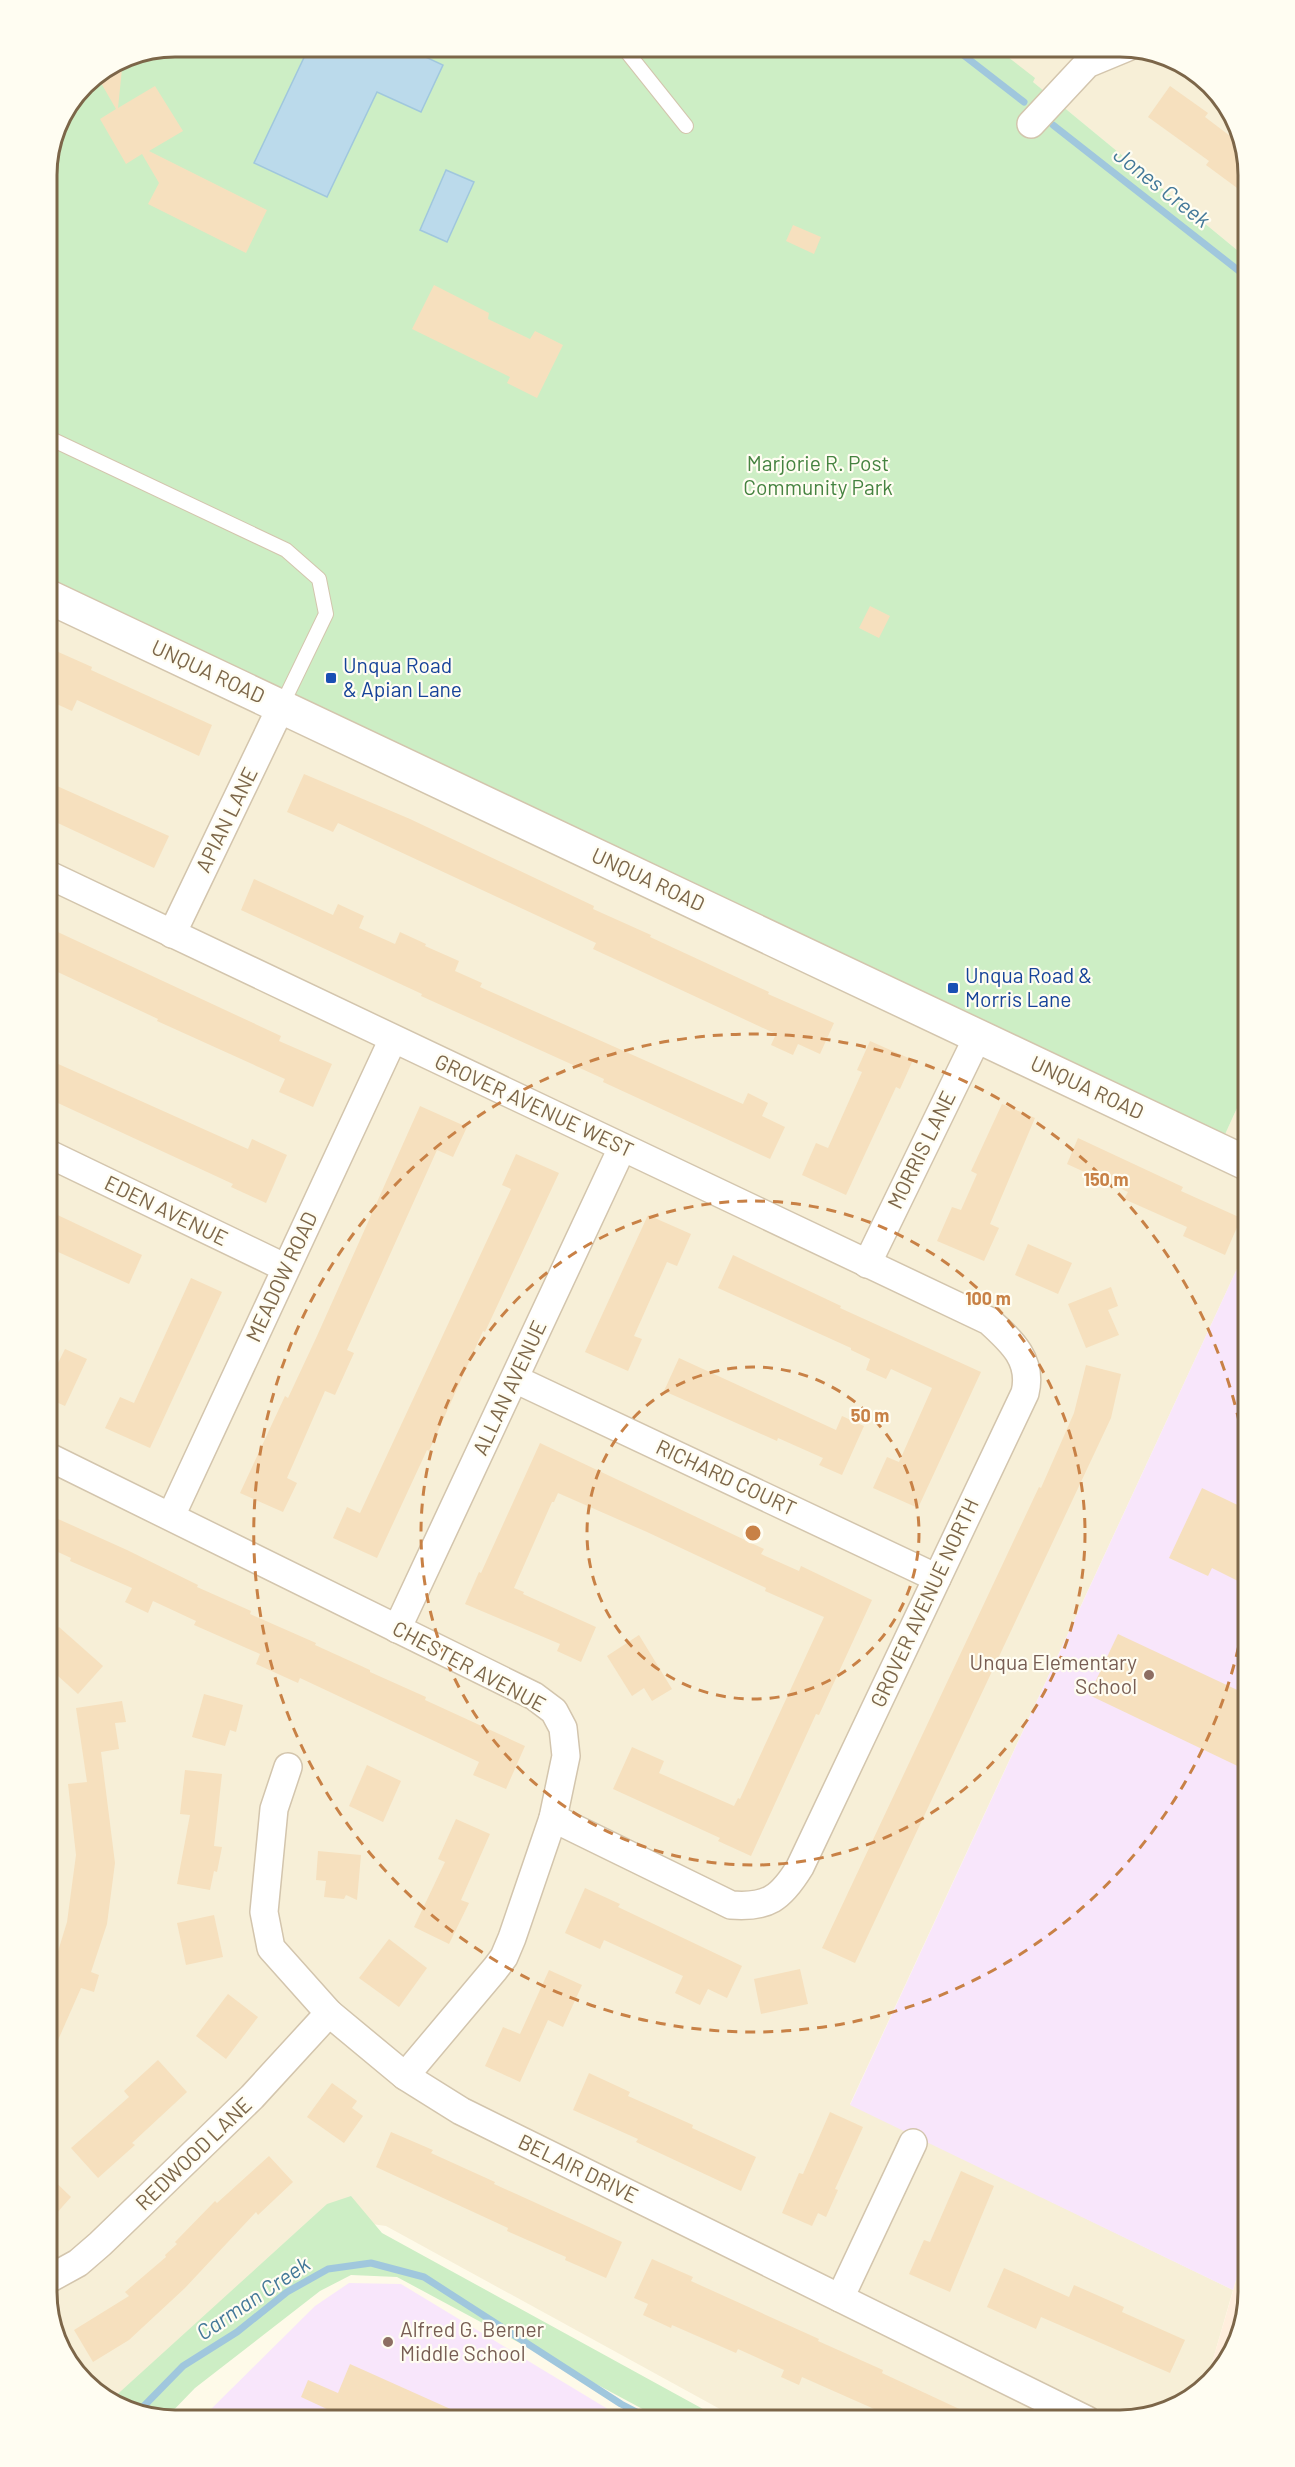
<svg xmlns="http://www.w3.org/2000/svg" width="1295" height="2467" viewBox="0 0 1295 2467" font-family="Barlow,sans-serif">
<rect width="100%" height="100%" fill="#fefae9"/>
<g fill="#f7efd7">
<polygon points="990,47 1129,47 1198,73 1239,126 1248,175 1248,259"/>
<polygon points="47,586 1222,1141 1248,1084 1248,1245 850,2104 1233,2290 1207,2380 1169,2411 1120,2420 740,2420 386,2226 350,2221 116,2403 103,2399 56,2341 47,2292"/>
</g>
<polygon fill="#fed" points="1248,2240 1248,2292 1227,2364 1207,2380"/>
<g fill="#f8e6fb">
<polygon points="1248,1245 1248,2240 1233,2290 850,2105"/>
<polygon points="349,2283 401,2284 626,2420 200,2420 315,2306"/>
</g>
<g fill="#cdeec5">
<polygon points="175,47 995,47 1035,78 1033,82 1248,259 1248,1084 1222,1141 47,586 47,167 56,126 84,84 126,56"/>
<polygon points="351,2196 382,2233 723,2420 663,2420 397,2277 351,2275 320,2291 195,2388 165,2419 110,2401 327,2204"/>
</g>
<g fill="#bbdaeb" stroke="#a0c7dd" stroke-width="1.5">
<polygon points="309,47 404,47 443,65 421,112 377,92 327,197 254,163"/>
<polygon points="446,170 474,182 447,242 420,230"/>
</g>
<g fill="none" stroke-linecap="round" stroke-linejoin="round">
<g stroke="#a0c7dd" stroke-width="7">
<polyline points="953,47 1024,102"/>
<polyline points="1053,125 1248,278"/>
<polyline points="139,2411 183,2366 237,2332 287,2292 328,2269 371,2263 424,2277 621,2404 652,2420"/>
</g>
</g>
<g fill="#f6e0be">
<polygon points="123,59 118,108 155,86 183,131 149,151 267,210 246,253 148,204 159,183 142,154 126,164 100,119 116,109 97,76"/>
<polygon points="1170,86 1208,113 1205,117 1242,145 1248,175 1248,196 1206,165 1209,161 1148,117"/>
<polygon points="793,225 821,237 814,254 786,241"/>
<polygon points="434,285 489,313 488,319 530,339 535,331 563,345 537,398 507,383 510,377 412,329"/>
<polygon points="870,606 890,616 879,638 859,628"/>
<polygon points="47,647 92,667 91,670 212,725 199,756 77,700 72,711 50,701 56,687 47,683"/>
<polygon points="304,774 410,819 594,906 593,909 651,935 650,937 769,992 768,994 834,1023 820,1054 798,1044 793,1055 771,1045 776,1034 593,949 596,943 338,823 333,832 287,812"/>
<polygon points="57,786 169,836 154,868 47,818 47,809"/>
<polygon points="254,879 333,915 338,904 364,916 359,928 395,944 400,932 426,944 425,946 459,961 455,971 482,983 480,987 743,1104 748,1093 768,1103 762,1116 785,1127 770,1159 603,1082 604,1079 421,996 422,994 241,910"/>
<polygon points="47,927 281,1036 279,1041 332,1064 313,1107 279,1092 285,1079 157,1021 158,1019 47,967"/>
<polygon points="870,1041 913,1060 900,1089 896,1087 846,1195 802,1175 816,1143 828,1148 862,1072 857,1070"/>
<polygon points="56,1063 248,1149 252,1139 287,1155 266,1203 231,1187 233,1184 47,1098 47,1084"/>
<polygon points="1002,1104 1035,1118 990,1224 999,1228 984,1261 937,1241 952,1207 961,1210 977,1174 971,1171"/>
<polygon points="420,1106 467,1127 453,1157 437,1150 347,1350 354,1353 335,1395 325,1391 287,1478 297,1483 283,1512 240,1493 285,1396 288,1398 317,1336"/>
<polygon points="1078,1138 1183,1187 1181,1191 1241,1218 1225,1255 1183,1236 1187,1227 1124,1199 1128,1192 1067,1164"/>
<polygon points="516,1154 559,1173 485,1332 483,1331 429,1451 427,1450 377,1558 333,1538 347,1507 360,1513 511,1189 502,1185"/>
<polygon points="47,1210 142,1255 129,1284 47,1247"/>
<polygon points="648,1215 691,1234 677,1266 667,1262 634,1336 642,1339 628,1371 585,1352"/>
<polygon points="1028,1244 1072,1263 1058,1294 1015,1275"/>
<polygon points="733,1255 841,1306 840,1308 981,1372 918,1508 873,1488 887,1457 899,1462 932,1388 891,1369 886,1379 866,1370 870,1359 851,1350 851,1348 718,1288"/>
<polygon points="191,1278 222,1292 150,1448 105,1428 120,1397 134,1403"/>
<polygon points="1111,1287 1118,1306 1108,1310 1119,1335 1086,1348 1068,1304"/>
<polygon points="65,1349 87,1359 65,1406 47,1398 47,1360 57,1365"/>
<polygon points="679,1358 836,1430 842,1416 864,1426 842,1475 819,1465 823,1458 778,1438 777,1441 664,1391"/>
<polygon points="1086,1365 1121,1374 1111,1418 855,1963 822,1948 1039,1487 1041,1488 1074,1413"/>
<polygon points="540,1443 764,1549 761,1554 799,1571 801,1566 872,1600 819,1715 816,1714 751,1856 718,1841 720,1838 613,1789 632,1747 664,1761 659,1773 734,1806 738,1798 740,1799 824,1617 765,1591 766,1588 647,1532 558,1493 554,1502 552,1502 514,1588 524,1592 523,1594 596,1627 581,1662 557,1651 560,1644 465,1604 479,1572 481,1573"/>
<polygon points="1202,1488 1248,1510 1248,1586 1212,1568 1208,1576 1169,1558"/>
<polygon points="47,1514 127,1550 198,1585 197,1587 251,1611 250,1614 316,1643 315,1645 370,1670 370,1672 426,1697 425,1700 525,1746 506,1789 473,1775 479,1762 300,1678 298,1683 256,1664 260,1654 194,1625 196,1621 153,1601 148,1613 125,1602 132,1588 70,1561 71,1558 47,1547"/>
<polygon points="59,1627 103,1666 78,1694 47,1666 47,1641"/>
<polygon points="1118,1634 1248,1695 1248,1771 1089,1695"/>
<polygon points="639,1635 672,1689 652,1701 644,1688 632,1696 607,1656"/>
<polygon points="204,1694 243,1705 236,1732 230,1730 225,1746 192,1737"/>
<polygon points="122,1701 126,1722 115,1723 119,1749 101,1752 115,1863 107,1924 91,1972 99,1975 94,1992 81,1988 47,2065 47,1987 67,1922 76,1855 68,1784 87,1782 76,1708"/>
<polygon points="367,1765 401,1781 383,1822 349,1806"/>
<polygon points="185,1770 222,1774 214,1846 222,1847 217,1872 214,1871 210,1890 177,1884 190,1815 180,1814"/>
<polygon points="456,1819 490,1834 461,1900 469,1903 449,1944 414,1927 445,1862 438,1859"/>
<polygon points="318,1851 361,1855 357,1900 346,1895 344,1899 324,1897 326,1881 316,1880"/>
<polygon points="585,1888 620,1904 618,1907 742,1966 727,1998 708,1989 700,2005 675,1993 683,1976 604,1940 600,1949 565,1933"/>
<polygon points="214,1915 223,1957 186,1965 177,1923"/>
<polygon points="389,1939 427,1968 399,2007 359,1978"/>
<polygon points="800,1969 808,2004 761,2014 754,1979"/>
<polygon points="549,1970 582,1985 563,2027 548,2020 520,2082 485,2066 503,2027 520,2034"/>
<polygon points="228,1994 258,2017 226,2059 196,2036"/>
<polygon points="158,2060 187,2092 132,2143 135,2145 98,2178 71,2148 129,2097 124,2091"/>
<polygon points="589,2073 630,2092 628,2096 693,2125 692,2128 756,2157 741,2191 636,2142 638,2139 573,2110"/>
<polygon points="332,2083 357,2101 352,2108 363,2116 344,2143 307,2117"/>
<polygon points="830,2112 863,2127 835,2189 838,2190 826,2217 818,2213 812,2226 782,2213 799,2173 803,2174"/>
<polygon points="391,2132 433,2150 431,2153 495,2182 494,2184 622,2242 606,2278 565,2260 566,2257 507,2231 508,2228 376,2167"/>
<polygon points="269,2156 293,2182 258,2215 256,2212 185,2288 129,2340 93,2362 74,2330 129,2296 125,2292 166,2257 165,2255 177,2244 175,2242 215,2201 217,2203"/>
<polygon points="961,2171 994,2186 950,2292 909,2274 924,2240 930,2242"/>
<polygon points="47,2174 71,2197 47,2224"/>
<polygon points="652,2259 693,2277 691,2281 819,2339 818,2341 883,2370 882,2373 983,2420 899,2420 802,2377 799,2385 781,2377 784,2370 738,2349 736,2353 672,2325 671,2328 643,2315 648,2304 634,2298"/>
<polygon points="1004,2268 1069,2297 1074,2285 1124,2307 1122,2312 1185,2340 1170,2373 1041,2317 1036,2329 987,2307"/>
<polygon points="350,2364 475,2420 325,2420 329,2410 301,2397 308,2380 338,2393"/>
</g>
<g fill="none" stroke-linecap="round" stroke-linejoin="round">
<defs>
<g id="service">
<polyline points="623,47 686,126"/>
<polyline points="47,437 286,550 319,579 326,614 281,707"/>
</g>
<g id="minor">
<polyline points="1031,124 1087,64 1128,47"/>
<path d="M47 874 989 1321C1011 1341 1033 1360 1025 1393L800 1867C781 1898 768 1908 731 1905L553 1818"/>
<polyline points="172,934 281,707"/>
<polyline points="47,1153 286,1268"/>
<polyline points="867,1264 978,1036"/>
<polyline points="515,1379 937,1578"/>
<polyline points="47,1456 534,1696 554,1711 563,1728 566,1756 553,1818 512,1938 504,1957 495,1969 405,2076"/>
<polyline points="171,1516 393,1039"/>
<polyline points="397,1629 622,1148"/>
<polyline points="288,1767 274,1809 264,1912 271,1948 329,2013 405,2076 461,2111 1087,2420"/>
<polyline points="47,2280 78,2263 100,2244 252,2097 329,2013"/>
<polyline points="840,2298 913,2143"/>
</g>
<polyline id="tertiary" points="47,596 1248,1164"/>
</defs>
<use href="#service" stroke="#d3c5ad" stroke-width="16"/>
<use href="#minor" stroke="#d3c5ad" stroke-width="30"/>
<use href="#tertiary" stroke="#d3c5ad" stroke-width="36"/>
<use href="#service" stroke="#fff" stroke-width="14"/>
<use href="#minor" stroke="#fff" stroke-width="27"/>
<use href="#tertiary" stroke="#fff" stroke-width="33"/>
</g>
<g fill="none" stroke="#c88146" stroke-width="3" stroke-dasharray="10 8">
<circle cx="753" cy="1533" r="166"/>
<circle cx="753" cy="1533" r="332"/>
<path d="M1248 1594A499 499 0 1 1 1248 1472"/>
</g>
<g fill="#1a4fb4" stroke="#fffdf2" stroke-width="2">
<rect x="325" y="672" width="12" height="12" rx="3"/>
<rect x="947" y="982" width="12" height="12" rx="3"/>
</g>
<g fill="#8d6e63" stroke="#fffdf2" stroke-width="2">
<circle cx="1149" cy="1675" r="6"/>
<circle cx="388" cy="2342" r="6"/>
</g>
<g text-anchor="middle" stroke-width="4.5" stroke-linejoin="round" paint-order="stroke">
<g font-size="21" fill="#458340" stroke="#fffdf2">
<text x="818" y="471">Marjorie R. Post<tspan x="818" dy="24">Community Park</tspan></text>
</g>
<g font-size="21" fill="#164399" stroke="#fffdf2" text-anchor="start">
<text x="343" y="673">Unqua Road<tspan x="343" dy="24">&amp; Apian Lane</tspan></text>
<text x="965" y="983">Unqua Road &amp;<tspan x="965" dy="24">Morris Lane</tspan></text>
</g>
<g font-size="21" fill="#7c6649" stroke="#fffdf2">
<text transform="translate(208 672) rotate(25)" y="7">UNQUA ROAD</text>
<text transform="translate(227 820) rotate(-64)" y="7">APIAN LANE</text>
<text transform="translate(648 880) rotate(25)" y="7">UNQUA ROAD</text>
<text transform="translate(1087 1088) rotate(25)" y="7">UNQUA ROAD</text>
<text transform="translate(534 1106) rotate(25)" y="7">GROVER AVENUE WEST</text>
<text transform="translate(922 1150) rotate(-64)" y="7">MORRIS LANE</text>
<text transform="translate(166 1211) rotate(26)" y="7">EDEN AVENUE</text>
<text transform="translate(282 1277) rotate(-65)" y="7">MEADOW ROAD</text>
<text transform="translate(510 1388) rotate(-65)" y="7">ALLAN AVENUE</text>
<text transform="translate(726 1478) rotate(25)" y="7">RICHARD COURT</text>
<text transform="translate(925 1603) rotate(-65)" y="7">GROVER AVENUE NORTH</text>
<text transform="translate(469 1667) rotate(28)" y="7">CHESTER AVENUE</text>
<text transform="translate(194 2154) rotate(-44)" y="7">REDWOOD LANE</text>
<text transform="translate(578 2169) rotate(26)" y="7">BELAIR DRIVE</text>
</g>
<g font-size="21" fill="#785e54" stroke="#fffdf2" text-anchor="end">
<text x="1137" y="1670">Unqua Elementary<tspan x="1137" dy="24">School</tspan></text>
<text x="400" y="2337" text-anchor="start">Alfred G. Berner<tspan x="400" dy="24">Middle School</tspan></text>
</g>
<g font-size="22" font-style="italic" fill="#437899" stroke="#fffdf2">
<text transform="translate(1162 187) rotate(38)" y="8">Jones Creek</text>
<text transform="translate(253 2298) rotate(-34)" y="8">Carman Creek</text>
</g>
</g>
<path d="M0 0H1295V2467H0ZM175 57H1120A118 118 0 0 1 1238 175V2292A118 118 0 0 1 1120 2410H175A118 118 0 0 1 57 2292V175A118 118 0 0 1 175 57Z" fill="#fffdf2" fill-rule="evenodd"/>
<path fill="none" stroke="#7c6649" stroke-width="3" d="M175 57H1120A118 118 0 0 1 1238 175V2292A118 118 0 0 1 1120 2410H175A118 118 0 0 1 57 2292V175A118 118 0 0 1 175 57Z"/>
<circle cx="753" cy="1533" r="9" fill="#c88146" stroke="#fffdf2" stroke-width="3"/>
<g font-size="18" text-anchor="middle" font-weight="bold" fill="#c88146" stroke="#fffdf2" stroke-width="4.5" stroke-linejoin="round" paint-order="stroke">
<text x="1106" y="1186">150 m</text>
<text x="988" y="1305">100 m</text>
<text x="870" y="1422">50 m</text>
</g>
</svg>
